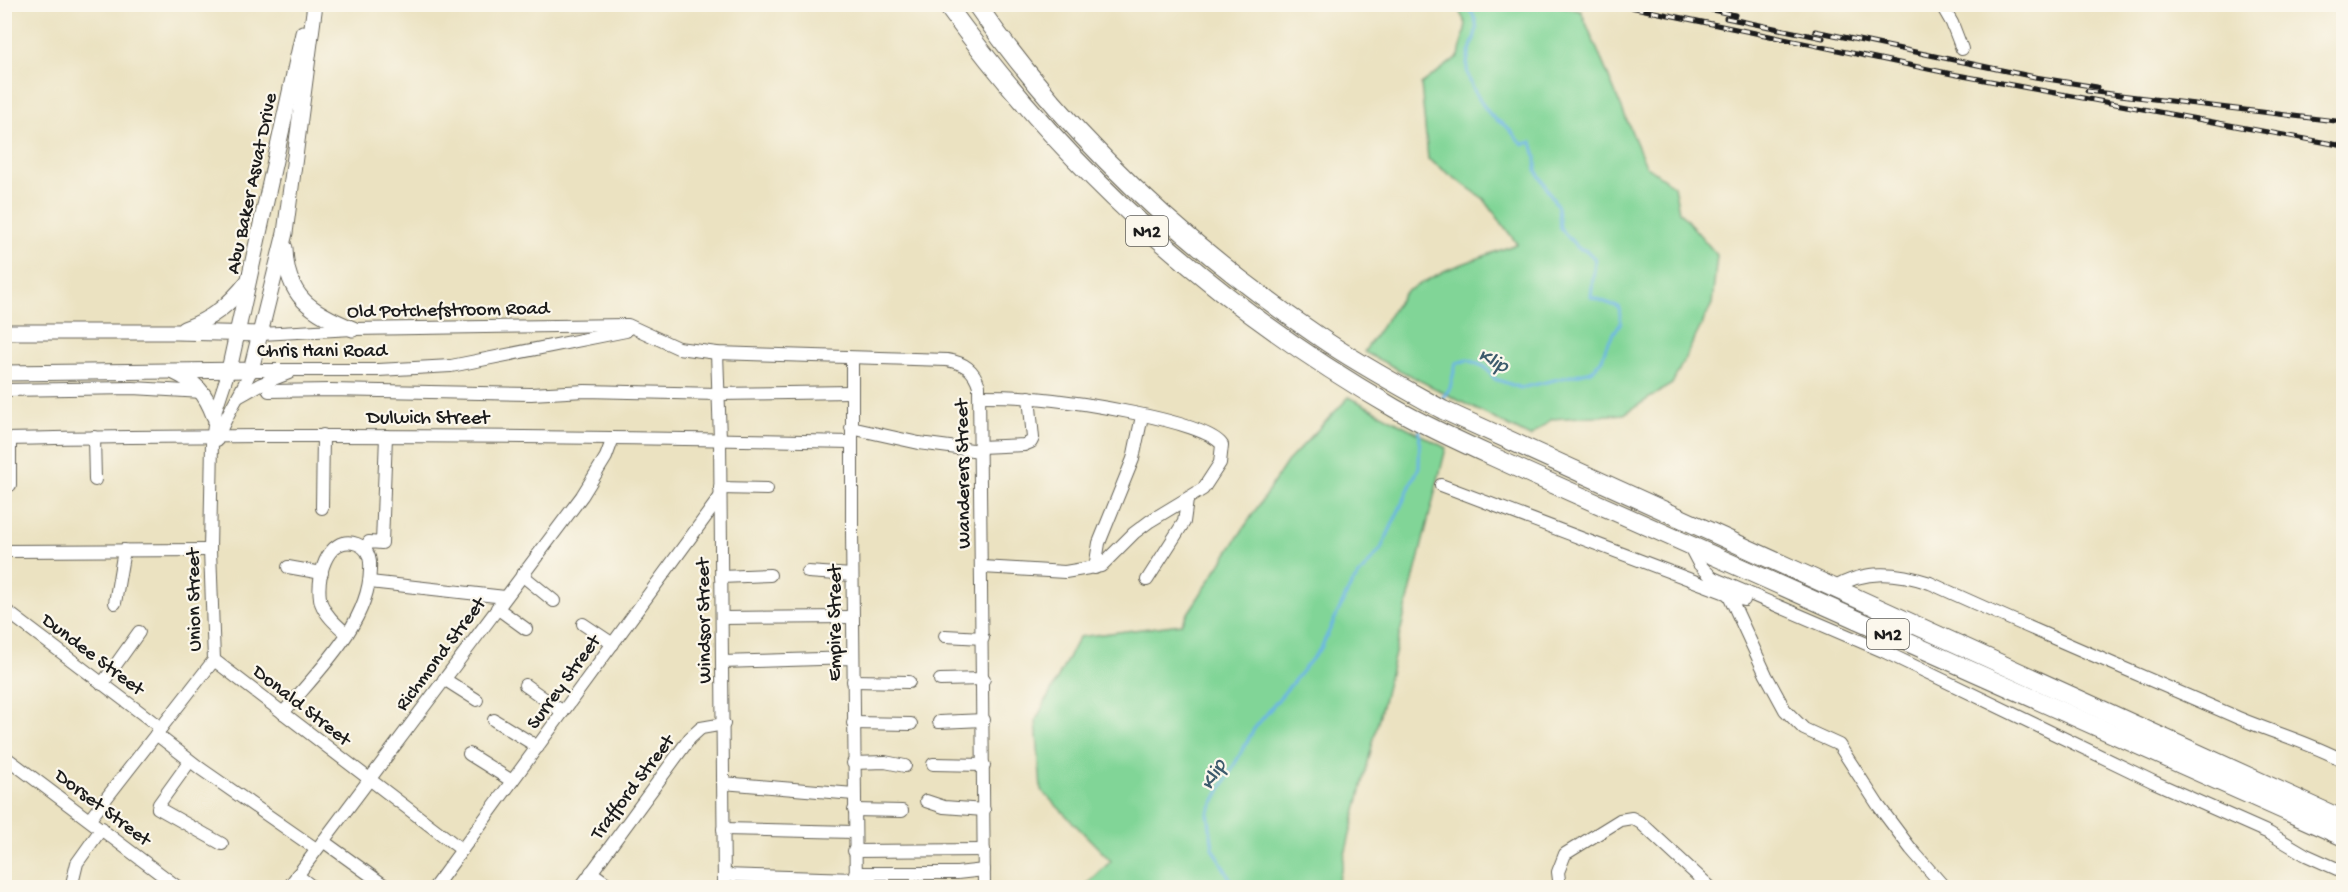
<svg xmlns="http://www.w3.org/2000/svg" width="2348" height="892" viewBox="0 0 2348 892" font-family="'Gochi Hand',sans-serif">
<rect width="100%" height="100%" fill="#fbf7ec"/>
<filter id="ink" filterUnits="userSpaceOnUse"><feTurbulence type="fractalNoise" baseFrequency=".0167" numOctaves="2"/><feDisplacementMap in="SourceGraphic" scale="12" xChannelSelector="R" yChannelSelector="G"/><feConvolveMatrix kernelMatrix="1 2 1 2 8 2 1 2 1" color-interpolation-filters="sRGB"/></filter>
<filter id="wash" filterUnits="userSpaceOnUse"><feTurbulence type="fractalNoise" baseFrequency=".008" numOctaves="4" result="noise"/><feDisplacementMap in="SourceGraphic" scale="24" xChannelSelector="R" yChannelSelector="G"/><feGaussianBlur stdDeviation="1.35" result="paint"/><feColorMatrix in="noise" values="0 0 0 0 0 0 0 0 0 0 0 0 0 0 0 0 0 1.4 0 .05"/><feComposite in="paint" operator="in"/></filter>
<g filter="url(#wash)">
<rect width="100%" height="100%" fill="#ebe2c1"/>
<g fill="#81d597" stroke="#4e785a" stroke-width="1.5">
<polygon points="1552,4 1581,11 1646,166 1674,186 1679,211 1717,255 1712,304 1672,384 1624,414 1552,419 1530,437 1364,352 1405,292 1446,270 1517,244 1484,199 1428,159 1421,84 1459,56 1466,24 1456,5"/>
<polygon points="1349,397 1446,448 1337,887 1084,887 1111,861 1041,790 1036,720 1079,637 1181,624 1287,462"/>
</g>
<g fill="none" stroke-linecap="round" stroke-linejoin="round">
<g stroke="#6cb6e4" stroke-width="3">
<path d="M1441 400 1450 388 1456 363 1468 360 1485 367 1495 379 1521 388 1592 371 1602 359 1607 344 1621 322 1619 307 1591 297 1595 259 1587 251 1578 248 1560 228 1558 207 1536 170V157L1532 142 1523 144C1516 139 1514 134 1508 128 1503 124 1497 121 1493 117 1483 108 1467 81 1467 68 1466 41 1490 31 1465 4"/>
<polyline points="1235,888 1213,848 1208,813 1254,729 1321,648 1351,585 1381,549 1419,467 1420,430"/>
</g>
</g>
</g>
<g filter="url(#ink)">
<g fill="none" stroke-linecap="round" stroke-linejoin="round">
<defs>
<g id="minor">
<polyline points="1941,4 1952,23 1962,49"/>
<path d="M261 334 353 329 628 325 678 348 717 353 947 360C964 363 974 369 979 386L984 888"/>
<polyline points="717,353 720,439 724,888"/>
<polyline points="852,358 852,532 856,888"/>
<polyline points="4,390 133,388 203,392"/>
<polyline points="269,391 330,390 531,394 585,391 718,394 851,392"/>
<path d="M980 396C998 396 1017 396 1035 398 1069 401 1206 420 1222 445L1220 463 1203 489 1150 521 1134 533 1101 566 1065 572 982 567"/>
<polyline points="238,397 261,384 289,373"/>
<polyline points="851,428 919,443 980,451"/>
<polyline points="94,437 95,480"/>
<path d="M4 439C287 433 569 436 851 442"/>
<path d="M217 440C225 415 241 394 251 370H378L451 366 626 331"/>
<polyline points="980,447 1024,445 1031,442 1033,438 1029,397"/>
<polyline points="10,485 10,439"/>
<polyline points="1441,485 1744,600"/>
<polyline points="720,488 767,489"/>
<polyline points="322,508 323,435"/>
<polyline points="1689,545 1699,564 1729,595 1766,675 1785,710 1804,729 1839,745 1878,805 1911,849 1945,888"/>
<polyline points="365,549 369,542 382,543 386,436"/>
<polyline points="4,551 210,550"/>
<polyline points="288,567 322,573"/>
<polyline points="1095,568 1099,543 1133,459 1142,416"/>
<polyline points="808,572 852,575"/>
<polyline points="522,575 554,601"/>
<polyline points="721,577 770,575"/>
<polyline points="1713,578 1883,651 2154,782 2269,833 2306,855 2344,872"/>
<polyline points="1147,580 1184,522 1187,500"/>
<polyline points="370,582 505,597"/>
<path d="M1834 588C1865 569 1897 572 1930 583 2030 629 2133 672 2234 716 2270 732 2309 742 2344 761"/>
<polyline points="115,603 124,550"/>
<polyline points="497,608 526,629"/>
<polyline points="4,609 161,728"/>
<polyline points="722,618 852,617"/>
<polyline points="583,624 613,644"/>
<polyline points="945,636 983,638"/>
<polyline points="214,660 462,850"/>
<polyline points="722,662 853,658"/>
<polyline points="444,679 477,700"/>
<polyline points="940,680 984,679"/>
<polyline points="853,681 909,682"/>
<polyline points="102,684 139,632"/>
<polyline points="525,685 563,712"/>
<path d="M283 713C316 673 369 624 370 570 371 559 368 548 357 544 326 533 315 581 321 603 326 616 337 625 347 634"/>
<polyline points="494,720 538,747"/>
<polyline points="939,722 984,720"/>
<polyline points="853,723 911,724"/>
<polyline points="156,734 201,769 316,849"/>
<polyline points="469,754 512,781"/>
<polyline points="4,756 179,888"/>
<polyline points="190,761 159,804 158,808 222,844"/>
<polyline points="853,763 885,762 905,766"/>
<polyline points="933,764 984,765"/>
<polyline points="723,783 854,794"/>
<polyline points="926,801 944,807 984,810"/>
<polyline points="854,810 902,811"/>
<polyline points="90,819 214,660 210,550 212,442 216,409 229,370"/>
<polyline points="723,829 854,832"/>
<polyline points="323,841 388,888"/>
<polyline points="854,851 984,850"/>
<polyline points="591,872 613,888"/>
<polyline points="855,873 957,873 984,870"/>
<polyline points="297,875 314,888"/>
<polyline points="724,875 855,879"/>
<polyline points="71,888 77,863 102,828"/>
<polyline points="288,888 582,496 606,457 613,438"/>
<polyline points="434,888 720,497"/>
<polyline points="580,888 690,738 701,728 724,724"/>
<polyline points="1560,888 1558,872 1565,854 1620,820 1632,818 1641,823 1711,888"/>
</g>
<g id="major">
<path d="M285 248C286 297 311 312 353 329"/>
<path d="M184 329C212 319 230 304 248 281"/>
<polyline points="4,332 176,332 261,334"/>
<polyline points="229,370 303,33"/>
<path d="M174 372C196 382 206 394 214 416"/>
<polyline points="4,373 251,370 285,233 315,4"/>
</g>
<g id="highway">
<path d="M946 4C1067 171 1215 305 1394 408 1436 432 1481 451 1524 471L2344 837"/>
<path d="M976 4C1069 138 1187 247 1321 338 1360 365 1402 387 1443 410L2344 820"/>
</g>
</defs>
<use href="#minor" stroke="#646156" stroke-width="14"/>
<use href="#major" stroke="#646156" stroke-width="17"/>
<use href="#highway" stroke="#646156" stroke-width="20"/>
<use href="#minor" stroke="#fff" stroke-width="12"/>
<use href="#major" stroke="#fff" stroke-width="15"/>
<use href="#highway" stroke="#fff" stroke-width="18"/>
<defs>
<g id="rail">
<polyline points="1616,4 1952,74 2344,146"/>
<polyline points="1685,4 1735,15"/>
<polyline points="1726,18 1823,38"/>
<polyline points="1815,31 2035,77 2097,87"/>
<polyline points="2087,91 2344,122"/>
</g>
</defs>
<use href="#rail" stroke="#1c1c1c" stroke-width="5"/>
<use href="#rail" stroke="#fbf7ec" stroke-width="3" stroke-dasharray="9" stroke-linecap="butt"/>
</g>
</g>
<g text-anchor="middle" stroke-width="4.5" stroke-linejoin="round" paint-order="stroke">
<g fill="#fbf7ec" stroke="#5f5e5a" stroke-width="1.5">
<rect x="1126" y="216" width="42" height="30" rx="4.5"/>
<rect x="1867" y="619" width="42" height="30" rx="4.5"/>
</g>
<g font-size="18" font-weight="bold" fill="#1c1c1c">
<text x="1147" y="237">N12</text>
<text x="1888" y="640">N12</text>
</g>
<g font-size="20" fill="#1c1c1c" stroke="#fbf7ec">
<text transform="translate(250 183) rotate(-78)" y="7">Abu Baker Asvat Drive</text>
<text transform="translate(448 308) rotate(-1)" y="7">Old Potchefstroom Road</text>
<text x="322" y="356">Chris Hani Road</text>
<text x="428" y="423">Dulwich Street</text>
<text transform="translate(961 474) rotate(-91)" y="7">Wanderers Street</text>
<text transform="translate(192 600) rotate(-91)" y="7">Union Street</text>
<text transform="translate(702 621) rotate(-91)" y="7">Windsor Street</text>
<text transform="translate(833 623) rotate(-90)" y="7">Empire Street</text>
<text transform="translate(94 653) rotate(37)" y="7">Dundee Street</text>
<text transform="translate(439 653) rotate(-53)" y="7">Richmond Street</text>
<text transform="translate(562 681) rotate(-54)" y="7">Surrey Street</text>
<text transform="translate(303 704) rotate(38)" y="7">Donald Street</text>
<text transform="translate(631 786) rotate(-53)" y="7">Trafford Street</text>
<text transform="translate(104 806) rotate(37)" y="7">Dorset Street</text>
</g>
<g font-size="21" font-style="italic" fill="#3c5a6c" stroke="#fbf7ec">
<text transform="translate(1494 359) rotate(28)" y="7">Klip</text>
<text transform="translate(1212 774) rotate(-61)" y="7">Klip</text>
</g>
</g>
<rect width="2348" height="892" fill="none" stroke="#fbf7ec" stroke-width="24"/>
</svg>
